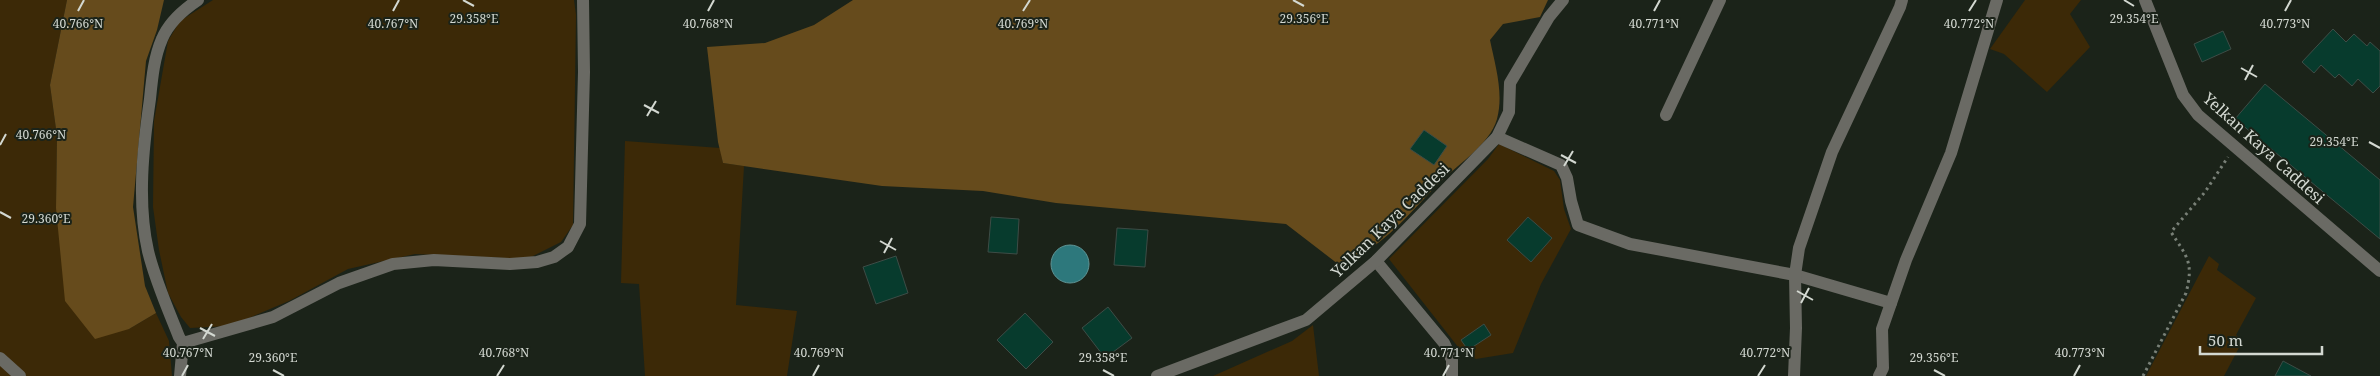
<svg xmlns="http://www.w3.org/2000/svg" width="2380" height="376" viewBox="0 0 2380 376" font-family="'Noto Serif',serif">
<rect width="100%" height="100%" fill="#1b2319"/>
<g fill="#3c2907" fill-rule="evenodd">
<polygon points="0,0 67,0 50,85 57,136 56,208 129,329 156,313 169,341 172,376 0,376"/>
<polygon points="213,0 574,0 576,15 573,225 561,242 527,259 415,254 348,269 289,301 230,326 190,328 181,317 168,293 159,250 153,207 154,121 168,41 180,21"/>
<polygon points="2025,0 2081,0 2070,14 2090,47 2047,92 2004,54 1990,49"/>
<polygon points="625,141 720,148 723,163 744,166 736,305 797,311 787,376 645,376 639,284 621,283"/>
<path d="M1499 144 1554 171 1560 180 1564 209 1571 229 1541 284 1513 353 1476 359 1462 352 1389 259 1488 159ZM1528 217 1552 238 1531 262 1508 240Z"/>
<polygon points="2209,256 2219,264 2217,270 2256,298 2236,335 2243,340 2224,376 2146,376"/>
<polygon points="1313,325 1319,376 1213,376 1292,341"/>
</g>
<g fill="#664b1c">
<polygon points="67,0 164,0 157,30 146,61 133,207 145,286 156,313 129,329 95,339 65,301 56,208 57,136 50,85"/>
<path d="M853 0H1548L1540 17 1503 24 1490 40C1495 65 1504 93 1497 119 1490 145 1454 167 1436 186 1409 214 1377 254 1338 264L1286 224 1056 203 983 191 882 186 723 163 718 142 707 47 765 43 814 25Z"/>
</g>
<circle fill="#2d787c" stroke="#5f9596" cx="1070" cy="264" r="19"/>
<g fill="#073b2d" stroke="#3d4c46">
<polygon points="2333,29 2346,42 2354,34 2367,46 2370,42 2380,51 2380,86 2373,93 2358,79 2352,86 2339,74 2335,78 2321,65 2314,73 2302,62"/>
<polygon points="2223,31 2231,49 2202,62 2194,44"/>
<polygon points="2265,84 2380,180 2380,239 2235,119"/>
<polygon points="1424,130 1447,146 1434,165 1410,149"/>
<polygon points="991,217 1019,219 1017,254 988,252"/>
<polygon points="1528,217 1552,238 1531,262 1507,240"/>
<polygon points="1117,228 1148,230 1145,267 1114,265"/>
<polygon points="896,256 908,293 876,304 863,267"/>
<polygon points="1108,307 1132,338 1105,358 1082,328"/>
<polygon points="1025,313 1053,342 1026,369 997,340"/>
<polygon points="1484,324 1491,335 1468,350 1461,340"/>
<polygon points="2283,361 2311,376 2275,376"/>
</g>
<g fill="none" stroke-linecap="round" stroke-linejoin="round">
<path stroke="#798077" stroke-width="3" stroke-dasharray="2.5 4" stroke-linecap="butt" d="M2143 376 2186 293C2194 262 2187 257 2171 232L2205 192 2228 157"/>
<g stroke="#6a6a64" stroke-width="12">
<polyline points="2145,0 2183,95 2198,115 2380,271"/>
<polyline points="1666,115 1720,0"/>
<polyline points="1497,137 1561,165 1567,178 1571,201 1578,225 1630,244 1795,275 1891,303"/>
<polyline points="1376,261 1444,343 1452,360 1452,376"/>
<polyline points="183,343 273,317 339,283 393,264 434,260 510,264 537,262 554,257 568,247 580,224 584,72 583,0"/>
<polyline points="0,358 20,376"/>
<path d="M180 376 183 343 179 337C168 309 155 280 148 251 137 202 143 148 150 99 152 79 154 57 162 39 169 22 183 10 198 0"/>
<polyline points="1157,376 1306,320 1376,261 1497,137 1509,112 1510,83 1549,17 1563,0"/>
<polyline points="1794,376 1796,328 1795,275 1799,248 1832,152 1900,7 1902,0"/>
<polyline points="1879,376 1883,368 1882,329 1906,260 1951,153 1997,0"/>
</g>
</g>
<path fill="none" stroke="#d3d8d1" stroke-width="2" d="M463 0 474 6M1293 0 1304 6M2124 0 2134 6M78 11 84 0M393 11 399 0M708 11 714 0M1023 11 1030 0M1654 11 1660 0M1969 11 1976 0M2285 11 2291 0M2241 68 2257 77M2245 80 2253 65M644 105 659 113M647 116 656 101M2369 142 2380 148M0 145 6 134M1561 155 1576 163M1564 166 1573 151M0 212 11 218M880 241 896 250M884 253 892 238M1797 291 1813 300M1801 303 1809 288M200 328 215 336M203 339 212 324M273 370 284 376M1103 370 1114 376M1934 370 1945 376M182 376 188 365M497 376 504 365M813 376 819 365M1443 376 1449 365M1758 376 1765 365M2074 376 2080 365"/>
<g text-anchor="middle" stroke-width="4" stroke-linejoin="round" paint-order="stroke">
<g font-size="16" fill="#d3d8d1" stroke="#1b2319">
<text transform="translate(2264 148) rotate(42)" y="6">Yelkan Kaya Caddesi</text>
<text transform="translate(1390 220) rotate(-44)" y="6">Yelkan Kaya Caddesi</text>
</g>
</g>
<g font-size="12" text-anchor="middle" fill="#d3d8d1" stroke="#1b2319" stroke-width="4" stroke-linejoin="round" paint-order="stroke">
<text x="474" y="23">29.358°E</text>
<text x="1304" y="23">29.356°E</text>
<text x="2134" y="23">29.354°E</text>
<text x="78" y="28">40.766°N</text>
<text x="393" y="28">40.767°N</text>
<text x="708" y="28">40.768°N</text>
<text x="1023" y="28">40.769°N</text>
<text x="1654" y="28">40.771°N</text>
<text x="1969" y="28">40.772°N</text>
<text x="2285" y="28">40.773°N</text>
<text x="41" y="139">40.766°N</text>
<text x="2334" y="146">29.354°E</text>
<text x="46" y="223">29.360°E</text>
<text x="188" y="357">40.767°N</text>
<text x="504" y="357">40.768°N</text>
<text x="819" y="357">40.769°N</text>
<text x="1449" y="357">40.771°N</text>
<text x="1765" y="357">40.772°N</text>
<text x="2080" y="357">40.773°N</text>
<text x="273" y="362">29.360°E</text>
<text x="1103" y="362">29.358°E</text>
<text x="1934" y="362">29.356°E</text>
</g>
<path d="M2200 346v8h122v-8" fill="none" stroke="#d3d8d1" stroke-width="2.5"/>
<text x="2208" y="346" font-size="15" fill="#d3d8d1" stroke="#1b2319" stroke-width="4" paint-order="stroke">50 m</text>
</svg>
